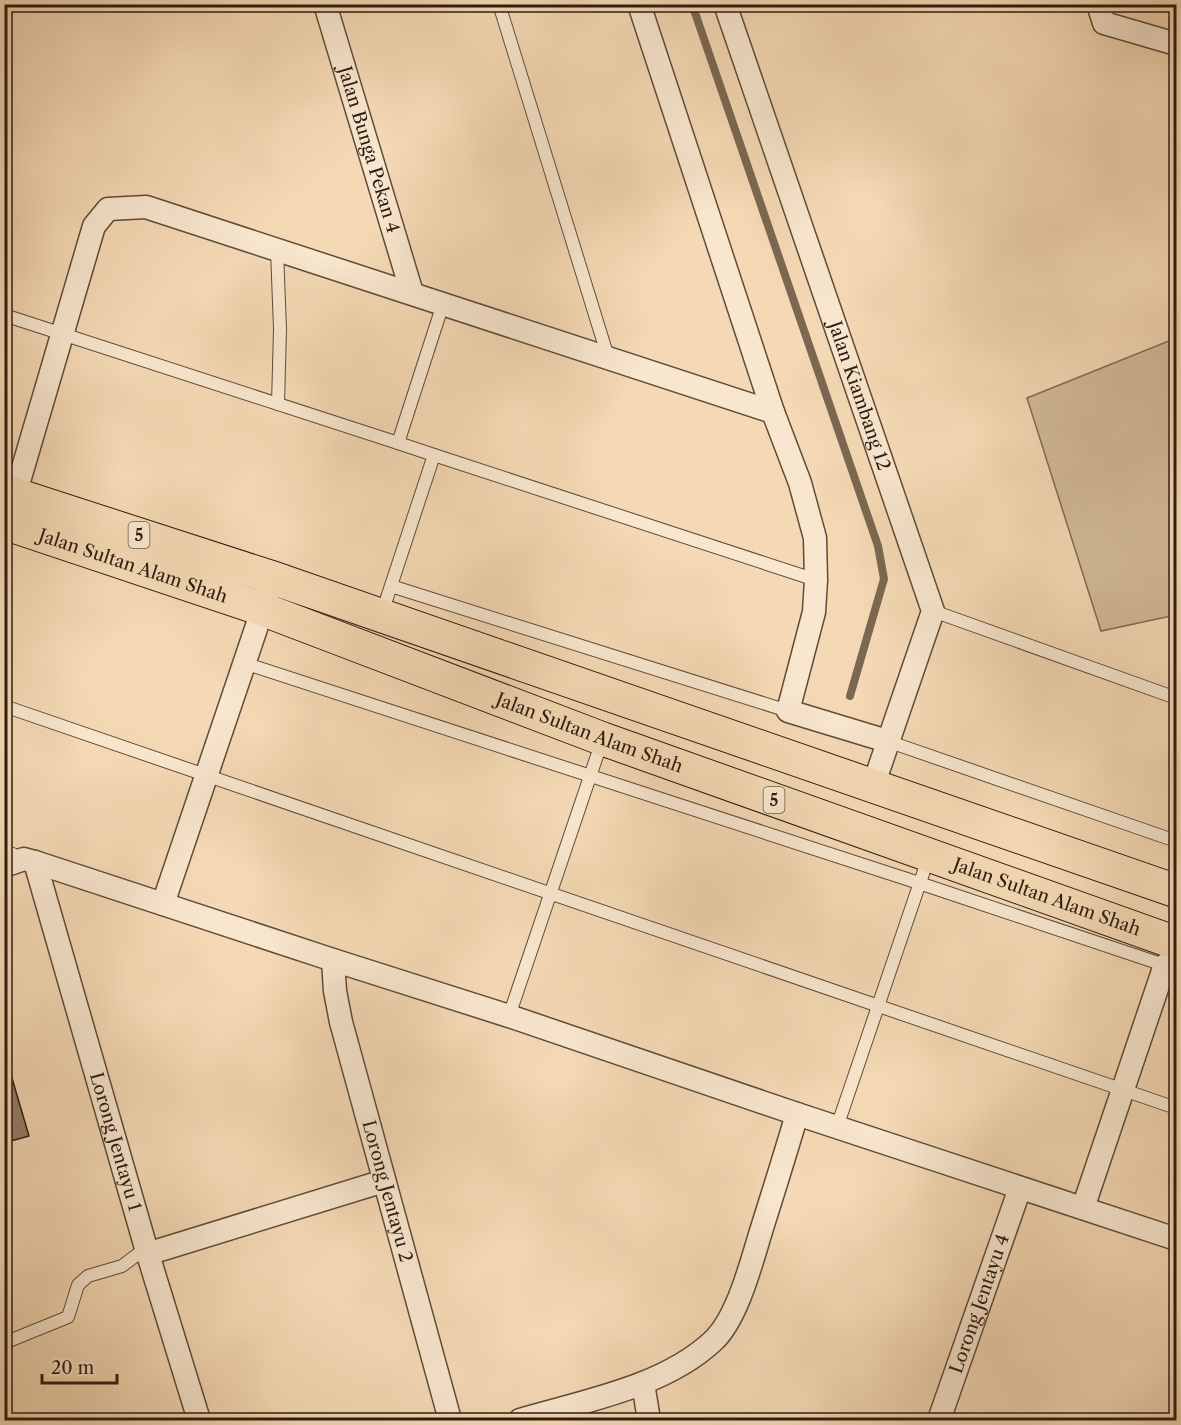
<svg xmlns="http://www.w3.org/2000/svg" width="1181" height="1425" viewBox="0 0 1181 1425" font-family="'Libre Caslon Text',serif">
<rect width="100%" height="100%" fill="#f4d9b4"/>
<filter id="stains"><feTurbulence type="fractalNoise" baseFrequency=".00333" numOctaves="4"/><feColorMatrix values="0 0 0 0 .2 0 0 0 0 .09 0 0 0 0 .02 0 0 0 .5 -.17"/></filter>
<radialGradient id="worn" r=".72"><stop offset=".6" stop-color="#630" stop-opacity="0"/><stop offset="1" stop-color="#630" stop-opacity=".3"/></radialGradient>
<polygon fill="#d2b998" stroke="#7f6a55" stroke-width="1.5" points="1176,338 1176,615 1101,631 1027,398"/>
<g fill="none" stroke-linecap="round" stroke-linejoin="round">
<polyline stroke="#7b6752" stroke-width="8" points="692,4 878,546 884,579 850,696"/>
</g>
<polygon fill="#947e66" stroke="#2c1c12" stroke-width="1.5" points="4,1051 29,1136 4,1143"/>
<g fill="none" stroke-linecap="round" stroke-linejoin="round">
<defs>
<g id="lane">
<polyline points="499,4 608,357"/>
<polyline points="277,250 280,329 278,404"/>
<polyline points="4,315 398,443"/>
<polyline points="434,455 816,580"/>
<polyline points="391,586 788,711"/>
<polyline points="933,611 1176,698"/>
<polyline points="381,616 434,455 398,443 443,304"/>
<polyline points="244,663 919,883 1176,969"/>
<polyline points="4,706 1176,1108"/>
<polyline points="887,741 1176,841"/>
<polyline points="4,850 23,859"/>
<polyline points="509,1016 602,741"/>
<polyline points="837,1127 929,856"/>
<polyline points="4,1343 68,1317 78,1285 88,1276 122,1266 146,1248"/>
</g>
<g id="street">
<path id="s1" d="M325 4 412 293"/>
<polyline points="639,4 773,412 800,483 815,538 816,580 814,612 788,711 887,741"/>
<path id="s2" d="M725 4 933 611 873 786"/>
<polyline points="1098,4 1104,23 1176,44"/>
<polyline points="15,495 94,226 108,209 146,207 773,412"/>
<path id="s3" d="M35 862 146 1248 199 1420"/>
<polyline points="4,866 24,859 35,862 333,960 509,1016 797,1114 1176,1239"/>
<polyline points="163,904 267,596"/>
<path id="s4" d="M333 960 335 991 341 1022 450 1420"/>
<polyline points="1083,1208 1165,965"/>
<polyline points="147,1254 384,1181"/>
<polyline points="643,1383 649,1420"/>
<path d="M520 1420C584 1401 664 1387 713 1341 738 1318 752 1260 762 1228 774 1190 786 1152 797 1114"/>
<path id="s5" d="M939 1420 1020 1188"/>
</g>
<g id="highway">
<polyline points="4,491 273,578 1176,891"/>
<path id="s6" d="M4 523 262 609 603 739 1176 943"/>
</g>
</defs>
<use href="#lane" stroke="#5e4b3a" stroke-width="14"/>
<use href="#street" stroke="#5e4b3a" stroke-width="25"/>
<use href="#highway" stroke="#2c1c12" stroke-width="35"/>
<use href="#lane" stroke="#f8e6ce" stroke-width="12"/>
<use href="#street" stroke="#f8e6ce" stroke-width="22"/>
<use href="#highway" stroke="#f4d9b4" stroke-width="33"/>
</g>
<g text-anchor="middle" stroke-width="6" stroke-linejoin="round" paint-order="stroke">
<g fill="#f8e6ce" stroke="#69594a" stroke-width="1.5">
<rect x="128.5" y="522" width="21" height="26" rx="4.5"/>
<rect x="763.5" y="787" width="21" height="26" rx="4.5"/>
</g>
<g font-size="16" font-weight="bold" fill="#2c1c12">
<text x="139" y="541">5</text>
<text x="774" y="806">5</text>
</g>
<g font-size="18" fill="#2c1c12" stroke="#f8e6ce">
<text dy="6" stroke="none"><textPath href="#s1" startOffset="152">Jalan Bunga Pekan 4</textPath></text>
<text dy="6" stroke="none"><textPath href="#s2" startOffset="414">Jalan Kiambang 12</textPath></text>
<text dy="6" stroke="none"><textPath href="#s6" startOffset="136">Jalan Sultan Alam Shah</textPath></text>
<text dy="6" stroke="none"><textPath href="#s6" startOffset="622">Jalan Sultan Alam Shah</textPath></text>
<text dy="6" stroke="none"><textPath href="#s6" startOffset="1108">Jalan Sultan Alam Shah</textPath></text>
<text dy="6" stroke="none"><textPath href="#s3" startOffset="291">Lorong Jentayu 1</textPath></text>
<text dy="6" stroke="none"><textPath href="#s4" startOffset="238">Lorong Jentayu 2</textPath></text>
<text dy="6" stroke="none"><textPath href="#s5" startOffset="123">Lorong Jentayu 4</textPath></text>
</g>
</g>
<rect width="1181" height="1425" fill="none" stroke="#f4d9b4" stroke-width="24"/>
<rect x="6" y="6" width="1169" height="1413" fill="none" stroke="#2c1c12" stroke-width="3"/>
<rect x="12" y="12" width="1157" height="1401" fill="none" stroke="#2c1c12" stroke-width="1.5"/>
<path d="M42 1374v9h75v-9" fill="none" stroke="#2c1c12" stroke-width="3"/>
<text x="51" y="1374" font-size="18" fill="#2c1c12" stroke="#f8e6ce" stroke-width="4.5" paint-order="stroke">20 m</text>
<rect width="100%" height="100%" filter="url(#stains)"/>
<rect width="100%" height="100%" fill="url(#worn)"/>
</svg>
